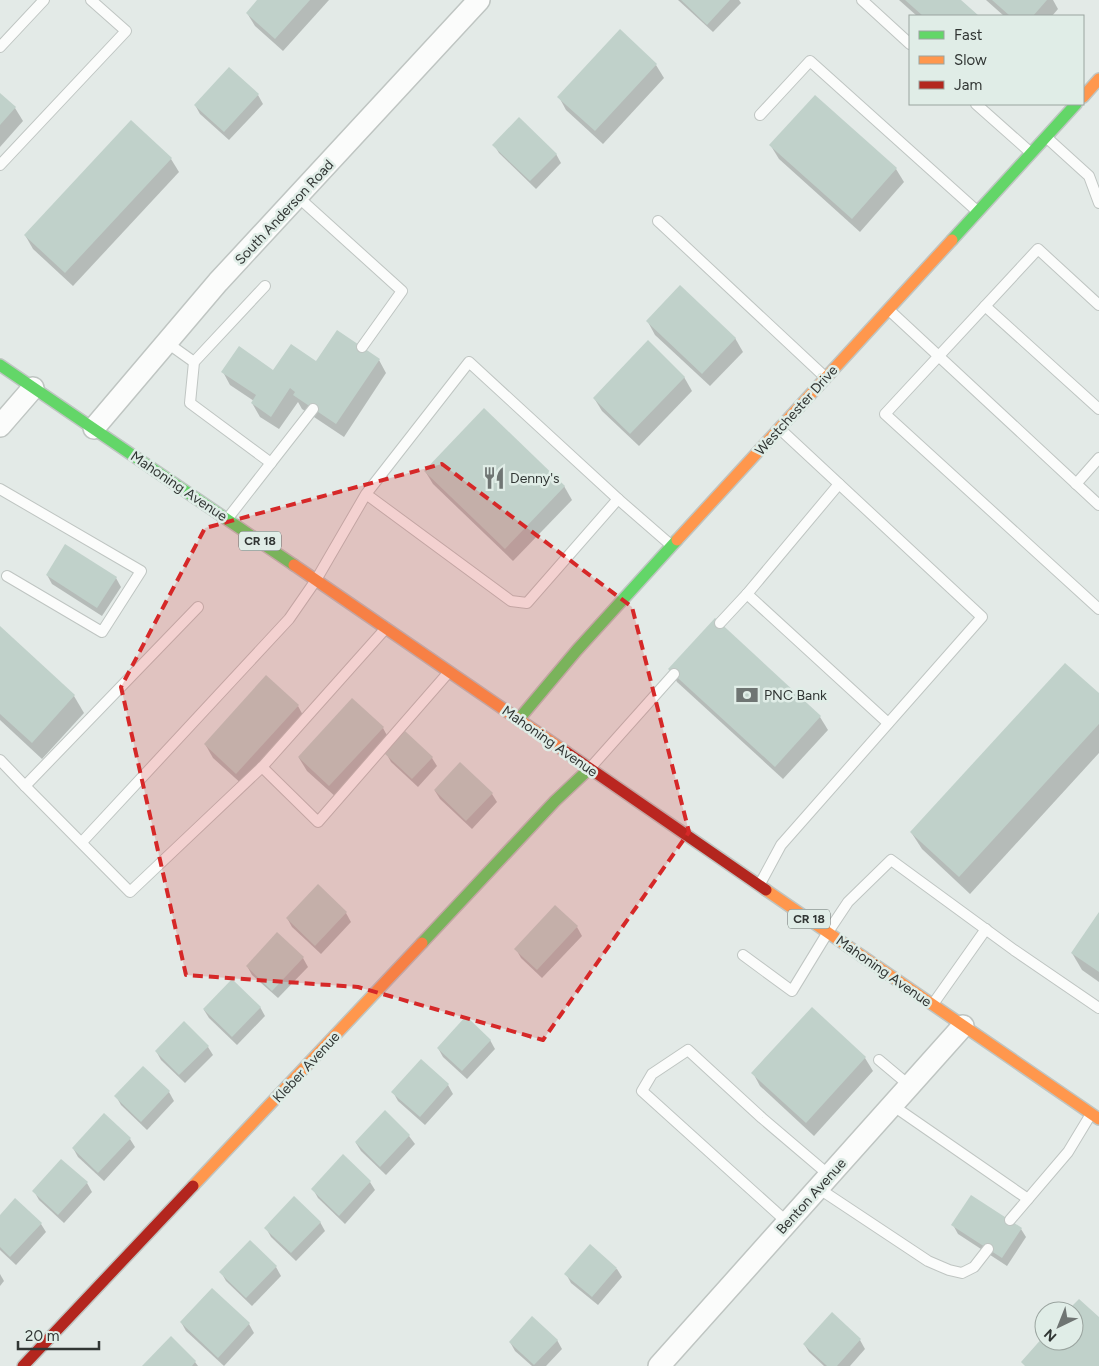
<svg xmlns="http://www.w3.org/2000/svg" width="1099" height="1366" viewBox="0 0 1099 1366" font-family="Figtree,sans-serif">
<rect width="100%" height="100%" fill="#e3eae7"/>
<g fill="#0003">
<polygon points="259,0 329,0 283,51 255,26 247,13"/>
<polygon points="678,0 739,0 741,3 713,32"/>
<polygon points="899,0 960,0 978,16 917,16"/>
<polygon points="986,0 1053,0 1058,9 1052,16 1004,16"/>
<polygon points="656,65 664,78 603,144 566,110 559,97"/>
<polygon points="0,95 15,108 23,121 0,147"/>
<polygon points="258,95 263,104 229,140 200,114 195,105"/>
<polygon points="815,97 896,169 904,182 860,232 779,159 771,146"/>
<polygon points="131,122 171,159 179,172 73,286 33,249 25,235"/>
<polygon points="494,145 556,154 561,163 536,189 499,153"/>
<polygon points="648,322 735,338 743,352 710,386 655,335"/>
<polygon points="379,360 386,373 344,437 302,409 298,402 279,429 260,417 252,403 254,401 230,385 223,372 274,371 316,363"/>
<polygon points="684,377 692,391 639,446 602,411 594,398"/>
<polygon points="425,471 564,486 572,500 513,561 433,484"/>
<polygon points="47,575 116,578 121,587 102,616 52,584"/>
<polygon points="0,628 74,696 84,713 42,759 0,720"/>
<polygon points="670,669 820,717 828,730 783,779 677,682"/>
<polygon points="1099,695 1099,753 970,894 922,849 911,832"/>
<polygon points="298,706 305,719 244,786 213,758 205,744"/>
<polygon points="383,728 390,741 337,798 307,771 299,758"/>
<polygon points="386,753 432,758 437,766 418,787 391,762"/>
<polygon points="435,791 492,794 497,802 472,829 440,799"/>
<polygon points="318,886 346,913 351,922 321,954 292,927 287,918"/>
<polygon points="1099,914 1099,982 1082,970 1072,953"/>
<polygon points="577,927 582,936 542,978 521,958 516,949"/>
<polygon points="303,958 308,967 278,998 252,975 247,966"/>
<polygon points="260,1007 265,1016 237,1045 209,1018 204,1010"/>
<polygon points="812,1009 865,1058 873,1071 814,1136 760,1086 753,1073"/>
<polygon points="490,1040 495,1049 467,1079 443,1057 438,1048"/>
<polygon points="208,1047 213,1055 185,1083 161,1060 156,1051"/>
<polygon points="448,1085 453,1094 425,1125 398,1101 393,1092"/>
<polygon points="169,1092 174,1101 147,1130 121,1105 116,1096"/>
<polygon points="385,1112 409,1136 415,1144 386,1175 361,1151 356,1143"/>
<polygon points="130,1139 135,1147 104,1181 78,1157 73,1148"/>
<polygon points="370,1182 375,1190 345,1224 318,1198 313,1189"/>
<polygon points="87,1183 92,1192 64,1223 39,1200 34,1191"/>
<polygon points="0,1217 41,1224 46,1232 16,1265 0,1250"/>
<polygon points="320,1222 325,1231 296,1261 271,1237 266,1228"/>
<polygon points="953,1225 1021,1229 1026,1237 1007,1266 958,1234"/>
<polygon points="276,1267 281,1276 252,1306 226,1281 221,1272"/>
<polygon points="617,1269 622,1277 598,1305 571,1283 566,1274"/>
<polygon points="0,1274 4,1281 0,1286"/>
<polygon points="212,1289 249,1324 254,1333 224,1366 186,1331 181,1322"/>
<polygon points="832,1314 860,1340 865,1349 850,1366 824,1366 809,1352 804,1344"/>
<polygon points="557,1340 562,1349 546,1366 532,1366 515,1351 510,1342"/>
<polygon points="195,1362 198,1366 144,1366"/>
</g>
<g fill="#c0d1ca">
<polygon points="257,0 310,0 275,39 246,13"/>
<polygon points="681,0 730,0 707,25"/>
<polygon points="905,0 961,0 979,16 923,16"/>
<polygon points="992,0 1047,0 1033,16 1010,16"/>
<polygon points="620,29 657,64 595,131 557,97"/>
<polygon points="229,67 259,94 224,132 194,105"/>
<polygon points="0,93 16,107 0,125"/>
<polygon points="815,95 897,168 852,219 769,145"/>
<polygon points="519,117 557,154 530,181 492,145"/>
<polygon points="131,120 172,158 65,273 24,235"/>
<polygon points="680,285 736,338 702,374 646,321"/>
<polygon points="337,330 380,359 336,424 293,395 295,392 290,388 271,417 251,403 256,395 221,372 239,346 273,370 291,344 316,361"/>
<polygon points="648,340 685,377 630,434 593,398"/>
<polygon points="484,408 565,486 505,549 424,471"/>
<polygon points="65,544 117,577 97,608 46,575"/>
<polygon points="715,618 821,716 775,767 668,669"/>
<polygon points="0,626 75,695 32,743 0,714"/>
<polygon points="1065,663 1099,693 1099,724 959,877 910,832"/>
<polygon points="266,675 299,705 236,774 204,744"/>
<polygon points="352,698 384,727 329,786 298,757"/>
<polygon points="405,731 433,757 412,779 384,753"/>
<polygon points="460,762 493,793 466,821 434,790"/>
<polygon points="318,884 347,912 315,946 286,918"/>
<polygon points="555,905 578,926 537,970 514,949"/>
<polygon points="1099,912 1099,972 1071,953"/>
<polygon points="277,932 304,957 272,991 246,966"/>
<polygon points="232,979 261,1007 232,1037 203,1009"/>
<polygon points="812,1007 866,1057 806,1123 751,1073"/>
<polygon points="466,1016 491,1040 462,1071 437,1048"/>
<polygon points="184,1021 209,1046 179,1075 155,1051"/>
<polygon points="421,1059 449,1084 420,1117 391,1092"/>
<polygon points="143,1066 170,1091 141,1122 114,1096"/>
<polygon points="385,1110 410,1135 380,1167 355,1142"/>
<polygon points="104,1113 131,1138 98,1173 72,1148"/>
<polygon points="343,1154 371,1181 339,1216 311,1189"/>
<polygon points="61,1159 88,1182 58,1215 32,1191"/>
<polygon points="971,1195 1022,1228 1002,1258 951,1225"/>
<polygon points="294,1196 321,1222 291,1253 264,1228"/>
<polygon points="15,1198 42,1223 10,1257 0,1247 0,1215"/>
<polygon points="250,1240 277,1266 246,1298 219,1272"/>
<polygon points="590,1244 617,1268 592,1297 564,1274"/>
<polygon points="212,1288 250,1323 218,1358 180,1322"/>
<polygon points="1079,1299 1099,1317 1099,1366 1025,1366 1021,1362 1044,1336 1044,1341 1074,1341 1074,1311 1067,1311"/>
<polygon points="832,1312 861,1339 837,1366 827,1366 803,1344"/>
<polygon points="532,1316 558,1340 534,1365 509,1342"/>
<polygon points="171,1336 196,1361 192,1366 142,1366"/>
</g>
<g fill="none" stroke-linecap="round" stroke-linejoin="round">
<defs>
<g id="lane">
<polyline points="862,0 910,44"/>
<polyline points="0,47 44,0"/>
<polyline points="976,104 1030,152"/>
<polyline points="760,115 810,61 977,211"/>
<polyline points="1046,137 1089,176 1099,203"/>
<polyline points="0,165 126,31 91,0"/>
<polyline points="298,197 402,291 362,347"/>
<polyline points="658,221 825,377"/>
<polyline points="265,286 194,362 190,403 271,463"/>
<polyline points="1099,305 1038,249 885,414 1099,609"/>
<polyline points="985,306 1099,409"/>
<polyline points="889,310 1099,505"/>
<polyline points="166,342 194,362"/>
<polyline points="1076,484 1099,458"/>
<polyline points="0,489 141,571 102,632 7,576"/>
<polyline points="618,499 672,546"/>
<polyline points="228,518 313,409"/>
<polyline points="747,594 888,723"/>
<polyline points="720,623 747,594 839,484"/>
<polyline points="0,760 25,786 198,607"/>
<polyline points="262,767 318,822 448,673"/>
<polyline points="591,767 674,674"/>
<polyline points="25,786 130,892 262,767 386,628"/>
<polyline points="82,842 289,619 316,580 366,494 469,362 618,499 527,603 511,601 366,494"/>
<polyline points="760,884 781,845 982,617 781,430"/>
<polyline points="743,955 792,991 828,932 848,902 891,860 1014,950 1099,1008"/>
<polyline points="933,1004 986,929"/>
<polyline points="879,1060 910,1086"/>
<polyline points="892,1105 1028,1199"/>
<polyline points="818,1188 928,1261 949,1270 962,1273 974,1267 988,1249"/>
<polyline points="1010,1220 1068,1152 1091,1114"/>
<polyline points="787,1222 642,1091 652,1074 688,1050 762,1118 829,1175"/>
</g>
<g id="street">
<polyline points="0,426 33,388"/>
<polyline points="94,428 218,282 479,0"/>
<polyline points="659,1366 963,1026"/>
</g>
<g id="fast">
<polyline points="952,240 1076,104"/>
<polyline points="0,365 294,565"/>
<polyline points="519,719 577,650 677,540"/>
<polyline points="422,943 555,801 589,769"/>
</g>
<g id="slow">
<polyline points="1083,97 1099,79"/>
<polyline points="677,540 952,240"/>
<polyline points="294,565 566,752"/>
<polyline points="766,890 1099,1119"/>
<polyline points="193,1186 422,943"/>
</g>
<g id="jam">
<polyline points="566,752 766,890"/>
<polyline points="23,1366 193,1186"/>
</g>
</defs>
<use href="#lane" stroke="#bfc5c2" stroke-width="12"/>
<use href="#street" stroke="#bfc5c2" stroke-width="24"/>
<use href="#fast" stroke="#bfc5c2" stroke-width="14"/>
<use href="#slow" stroke="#bfc5c2" stroke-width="14"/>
<use href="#jam" stroke="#bfc5c2" stroke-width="14"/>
<use href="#lane" stroke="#fbfcfb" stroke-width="10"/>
<use href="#street" stroke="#fbfcfb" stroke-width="21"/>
<use href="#fast" stroke="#63d668" stroke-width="11"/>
<use href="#slow" stroke="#ff974d" stroke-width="11"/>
<use href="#jam" stroke="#b3261e" stroke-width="11"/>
</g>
<path fill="#d62828" fill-opacity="0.2" stroke="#d62828" stroke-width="4" stroke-dasharray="10 6" stroke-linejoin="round" d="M442 464 632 607 689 832 543 1040 358 987 186 975 121 687 205 528Z"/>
<defs>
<symbol id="restaurant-bare" viewBox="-9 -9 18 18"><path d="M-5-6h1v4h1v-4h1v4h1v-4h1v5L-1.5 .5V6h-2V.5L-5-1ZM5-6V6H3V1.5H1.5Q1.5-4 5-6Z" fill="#6f7573" stroke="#e0ede7" stroke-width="2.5" paint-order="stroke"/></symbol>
<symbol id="bank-bare" viewBox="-9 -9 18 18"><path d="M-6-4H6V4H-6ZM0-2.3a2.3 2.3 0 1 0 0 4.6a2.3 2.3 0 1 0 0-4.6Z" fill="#6f7573" stroke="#e0ede7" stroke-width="2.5" paint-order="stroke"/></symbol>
</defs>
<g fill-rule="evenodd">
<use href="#restaurant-bare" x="478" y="462" width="32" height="32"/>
<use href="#bank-bare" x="731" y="679" width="32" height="32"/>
</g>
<g text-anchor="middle" stroke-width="5" stroke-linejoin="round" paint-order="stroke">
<g fill="#e0ede7" stroke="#666d6a" stroke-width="1">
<rect x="239" y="531.5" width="42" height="19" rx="4"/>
<rect x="788" y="909.5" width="42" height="19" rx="4"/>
</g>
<g font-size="12" font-weight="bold" fill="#313634">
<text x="260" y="545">CR 18</text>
<text x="809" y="923">CR 18</text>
</g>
<g font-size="14" fill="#313634" stroke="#e0ede7">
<text transform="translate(284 212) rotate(-47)" y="5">South Anderson Road</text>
<text transform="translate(796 410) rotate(-48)" y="5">Westchester Drive</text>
<text transform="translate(179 486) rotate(34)" y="5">Mahoning Avenue</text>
<text transform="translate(550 741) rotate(35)" y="5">Mahoning Avenue</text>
<text transform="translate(884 971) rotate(35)" y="5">Mahoning Avenue</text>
<text transform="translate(306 1067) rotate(-47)" y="5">Kleber Avenue</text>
<text transform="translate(811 1196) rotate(-48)" y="5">Benton Avenue</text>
</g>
<g font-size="14" fill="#313634" stroke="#e0ede7" text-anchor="start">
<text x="510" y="483">Denny's</text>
<text x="764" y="700">PNC Bank</text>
</g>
</g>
<rect x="909" y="15" width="175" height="90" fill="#e0ede7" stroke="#9aa49f"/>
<rect x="919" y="31" width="25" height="8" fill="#63d668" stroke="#9aa49f"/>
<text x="954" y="40" font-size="15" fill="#313634">Fast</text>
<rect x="919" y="56" width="25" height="8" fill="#ff974d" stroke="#9aa49f"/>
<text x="954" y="65" font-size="15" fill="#313634">Slow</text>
<rect x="919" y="81" width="25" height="8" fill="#b3261e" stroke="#9aa49f"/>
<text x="954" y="90" font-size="15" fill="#313634">Jam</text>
<g transform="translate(1059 1326) rotate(223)"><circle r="24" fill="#e0ede7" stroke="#9aa49f"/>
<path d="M0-4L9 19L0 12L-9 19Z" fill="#6f7573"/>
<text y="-8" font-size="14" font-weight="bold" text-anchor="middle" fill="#313634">N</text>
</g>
<path d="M18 1341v8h81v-8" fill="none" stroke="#313634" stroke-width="2.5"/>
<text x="25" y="1341" font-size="15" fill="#313634" stroke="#e0ede7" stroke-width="4" paint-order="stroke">20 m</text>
</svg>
